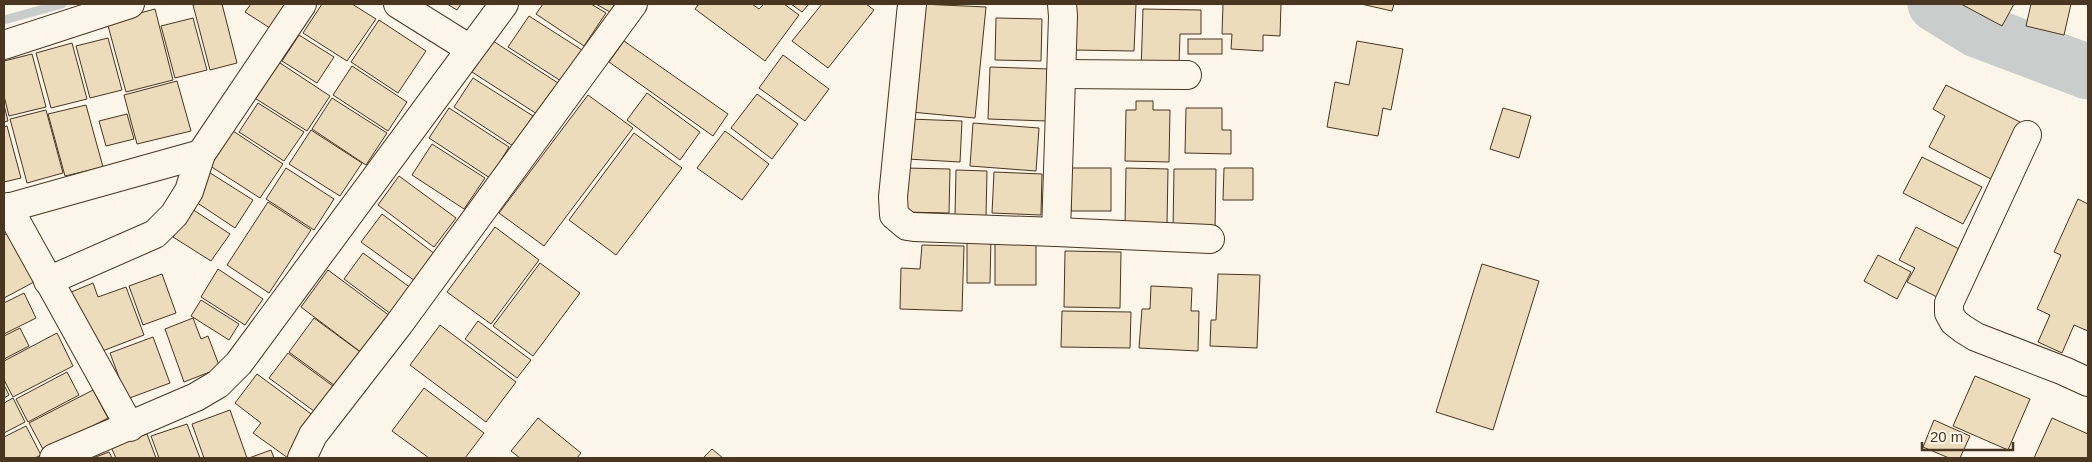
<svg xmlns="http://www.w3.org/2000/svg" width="2092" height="462" viewBox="0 0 2092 462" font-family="Helvetica,sans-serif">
<rect width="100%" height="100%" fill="#fbf6e9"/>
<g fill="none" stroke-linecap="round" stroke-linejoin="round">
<polyline stroke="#c9cecd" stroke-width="9" points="4,20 62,4"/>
<polyline stroke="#c9cecd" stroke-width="55" points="1935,4 1977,30 2088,72"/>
</g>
<g fill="#ecdcbc" stroke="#4a3520">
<polygon points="198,4 222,4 237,63 210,70 193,5"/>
<polygon points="251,4 290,4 273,30 245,12"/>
<polygon points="322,4 352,4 376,19 347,61 303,33"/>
<polygon points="447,4 461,4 457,10"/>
<polygon points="543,4 591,4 606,13 584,46 536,14"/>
<polygon points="596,4 615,4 610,12"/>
<polygon points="699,4 752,4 759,9 764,4 784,4 799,15 765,61 695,9"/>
<polygon points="791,4 809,4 802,12"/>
<polygon points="822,4 866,4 874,10 828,68 792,41"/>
<polygon points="921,4 986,7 975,118 911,112"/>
<polygon points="1074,4 1136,4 1134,51 1073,50"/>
<polygon points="1223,4 1281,4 1280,36 1263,35 1263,51 1231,49 1232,34 1222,34"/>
<polygon points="1361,4 1394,4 1392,11"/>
<polygon points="1961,4 2014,4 2002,26"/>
<polygon points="2031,4 2071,4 2064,35 2026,26"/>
<polygon points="155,9 173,80 126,92 107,22"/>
<polygon points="1143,9 1201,10 1201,34 1180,34 1179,64 1141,72"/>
<polygon points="529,16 582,50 561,81 508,47"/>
<polygon points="193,18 207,70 175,78 161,26"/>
<polygon points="996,18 1042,19 1041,61 995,60"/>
<polygon points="379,20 426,51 398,93 351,62"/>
<polygon points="299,35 334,57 317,83 282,61"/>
<polygon points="108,38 122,90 90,98 76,46"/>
<rect x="1188" y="39" width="34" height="15"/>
<polygon points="493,41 558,83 537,114 472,72"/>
<polygon points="624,41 728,114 713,136 609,62"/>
<polygon points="1357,41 1403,49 1391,110 1383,108 1378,136 1327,127 1335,82 1349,85"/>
<polygon points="72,43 87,99 51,108 36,53"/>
<polygon points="32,54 46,107 9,116 4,96 4,61"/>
<polygon points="783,55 829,89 805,121 759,88"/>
<polygon points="277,61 330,96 307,131 253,97"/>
<polygon points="352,66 407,102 388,131 333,95"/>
<polygon points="990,67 1049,69 1047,121 988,119"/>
<polygon points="473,78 533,116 513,146 454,107"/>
<polygon points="177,81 191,131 137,144 124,95"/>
<polygon points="1946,85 2020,122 2009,143 2007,170 1998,165 1991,179 1929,147 1945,116 1933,109"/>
<polygon points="647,93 700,132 680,160 627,120"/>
<polygon points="757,94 798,124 772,159 731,128"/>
<polygon points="588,95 633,128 544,246 499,213"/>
<polygon points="332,98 387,133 366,165 312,129"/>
<polygon points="1136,101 1153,101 1153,110 1170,110 1169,162 1125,161 1126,110 1136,110"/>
<polygon points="258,103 304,132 284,161 239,132"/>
<polygon points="4,105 8,121 4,122"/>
<polygon points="86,105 103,167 65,176 48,114"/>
<polygon points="449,108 509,147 490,178 429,138"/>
<polygon points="1186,108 1222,108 1222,130 1231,130 1231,154 1185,153"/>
<polygon points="1503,108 1531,116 1519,158 1490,149"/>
<polygon points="46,110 63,173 27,183 10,119"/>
<polygon points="127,114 134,139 106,146 99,121"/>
<polygon points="909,119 962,121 960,162 907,159"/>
<polygon points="973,123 1039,128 1036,171 970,166"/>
<polygon points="7,126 21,178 4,182 4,127"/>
<polygon points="227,127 283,164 260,198 204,162"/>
<polygon points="311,130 362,163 340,196 289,164"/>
<polygon points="725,131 769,164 742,200 697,168"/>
<polygon points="634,133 682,168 616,255 569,220"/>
<polygon points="432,144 485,178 464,209 412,175"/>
<polygon points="1922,157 1982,187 1963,224 1903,193"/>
<polygon points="286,168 334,199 314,230 266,199"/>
<polygon points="905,168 950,169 949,213 904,212"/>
<rect x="1071" y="168" width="40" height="43"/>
<polygon points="1126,168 1168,169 1167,225 1125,224"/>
<polygon points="1224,168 1253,168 1253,200 1223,200"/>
<polygon points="1174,169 1216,169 1215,230 1173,229"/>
<polygon points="956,170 987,171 986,217 955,216"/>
<polygon points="207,171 253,200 235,228 190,198"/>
<polygon points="994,172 1042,174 1041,215 992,213"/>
<polygon points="399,176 456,218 434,247 378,205"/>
<polygon points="2078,199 2088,204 2088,331 2074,325 2062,353 2038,342 2050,315 2037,309 2061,255 2054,252"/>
<polygon points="268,202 311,230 269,293 227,265"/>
<polygon points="192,209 230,234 211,261 173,237"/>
<polygon points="382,214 435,254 415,281 361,242"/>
<polygon points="495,227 539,260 491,324 447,292"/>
<polygon points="1916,227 1965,252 1941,299 1907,282 1915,268 1899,260"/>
<polygon points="8,233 34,282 4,298 4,235"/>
<rect x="995" y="235" width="41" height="50"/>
<polygon points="967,238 991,238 990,283 967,283"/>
<polygon points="922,245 964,246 962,311 900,309 901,268 920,269"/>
<polygon points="1065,251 1121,252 1120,308 1064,307"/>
<polygon points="363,253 415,291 395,317 344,279"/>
<polygon points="1878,255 1911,272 1897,299 1864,281"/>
<polygon points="540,263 580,293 533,356 493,326"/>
<polygon points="1482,264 1539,281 1493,430 1436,412"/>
<polygon points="218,269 263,299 245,325 201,297"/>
<polygon points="328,270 394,319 366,356 301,307"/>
<polygon points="162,274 176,313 143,325 129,286"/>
<polygon points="1218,274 1260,275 1257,348 1210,346 1211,320 1216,320"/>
<polygon points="93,283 98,297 126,287 144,335 92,355 69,293"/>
<polygon points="1151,286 1192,288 1191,311 1199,311 1198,351 1139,348 1142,309 1150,309"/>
<polygon points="24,293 36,318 4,334 4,303"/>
<polygon points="201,300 239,324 229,340 191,316"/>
<polygon points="1062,311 1131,312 1130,348 1061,347"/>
<polygon points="193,318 201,339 208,336 220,368 184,382 165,329"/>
<polygon points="314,318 367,357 342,391 289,352"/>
<polygon points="478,321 531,360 517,378 465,339"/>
<polygon points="440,325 516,382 486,422 410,365"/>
<polygon points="20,328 29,346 4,359 4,336"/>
<polygon points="57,333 73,366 13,397 4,380 4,361"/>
<polygon points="153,337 170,383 127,399 110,353"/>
<polygon points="288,353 341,392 322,417 269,378"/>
<polygon points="67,372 79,395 28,422 16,399"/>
<polygon points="257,374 322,422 295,458 288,458 253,433 261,423 235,403"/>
<polygon points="1975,376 2030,399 2008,450 1953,426"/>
<polygon points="4,385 9,395 4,398"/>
<polygon points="424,388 484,433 465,458 429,458 392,431"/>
<polygon points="93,390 108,418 44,451 29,423"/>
<polygon points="13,398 25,422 4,433 4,403"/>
<polygon points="230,410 247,458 204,458 192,424"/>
<polygon points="538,418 581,453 577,458 520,458 511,451"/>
<polygon points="2052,418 2088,434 2088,458 2034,458"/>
<polygon points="1934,420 1970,436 1960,458 1949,458 1923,447"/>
<polygon points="187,424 200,458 159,458 151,436"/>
<polygon points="26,426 41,455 35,458 4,458 4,437"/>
<polygon points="147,434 156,458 116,458 111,447"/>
<polygon points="712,449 723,458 703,458"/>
<polygon points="271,450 274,458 249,458"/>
<polygon points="109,452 112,458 93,458"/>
</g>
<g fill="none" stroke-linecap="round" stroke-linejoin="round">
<defs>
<g id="minor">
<polyline points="398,4 470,49"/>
<polyline points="912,4 893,197 894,215 907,226 914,227 1056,232 1063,16 1062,4"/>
<polyline points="4,45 130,4"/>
<polyline points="1061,74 1187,75"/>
<polyline points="2027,135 1949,303 1949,313 1954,322 1963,329 1976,337 2064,371 2088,382"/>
<polyline points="8,207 130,427"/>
<polyline points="4,209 201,154"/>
<polyline points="1056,232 1210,239"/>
<polyline points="48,281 155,234 174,215 189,191 201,154 302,4"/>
<polyline points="54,458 196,397 218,384 239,363 504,4"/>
<polyline points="302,458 313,435 399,324 633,4"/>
</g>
</defs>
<use href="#minor" stroke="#4a3520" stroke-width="30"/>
<use href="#minor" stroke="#fbf6e9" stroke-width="28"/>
</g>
<rect width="2092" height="462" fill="none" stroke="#4a3520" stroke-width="10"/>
<path d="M1922 442v8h91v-8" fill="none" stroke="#4a3520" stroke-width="2.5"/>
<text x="1930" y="442" font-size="15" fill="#4a3520" stroke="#fbf6e9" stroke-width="4" paint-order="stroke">20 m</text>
</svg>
